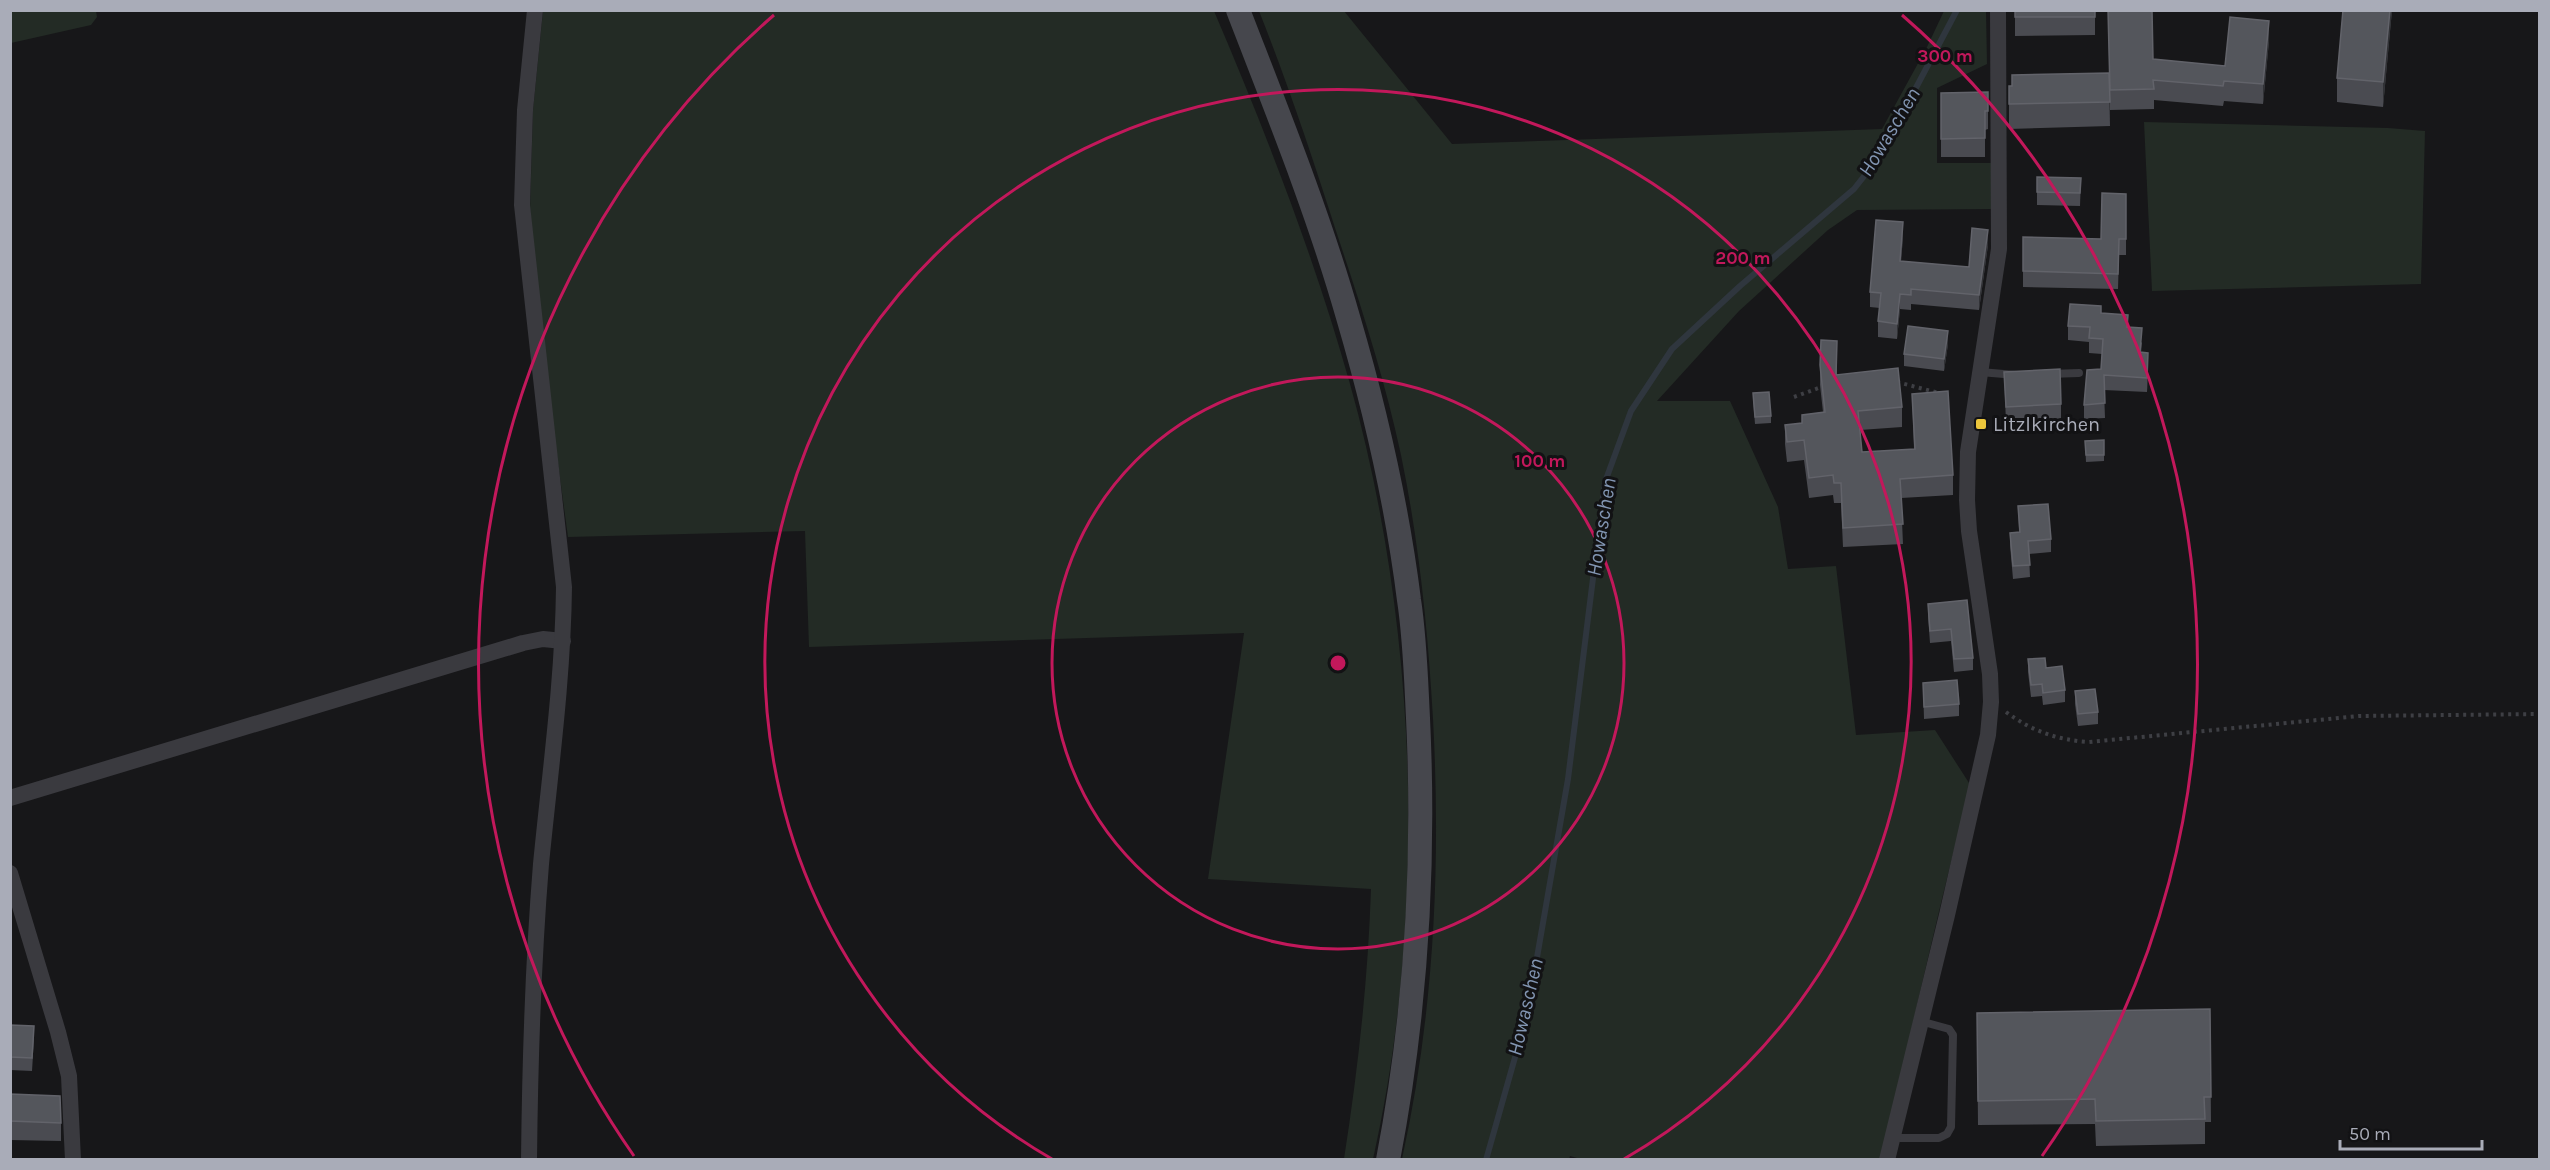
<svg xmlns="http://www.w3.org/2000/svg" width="2550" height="1170" viewBox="0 0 2550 1170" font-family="Karla,sans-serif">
<rect width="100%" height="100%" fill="#171719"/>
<g fill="#232b25">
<polygon points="10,11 96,11 97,17 91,25 11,43"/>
<path d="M543 11H1214C1266 133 1314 256 1350 384 1418 626 1428 914 1373 1159H1344C1358 1069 1368 980 1371 889L1208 879 1244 633 809 647 805 531 568 537 546 374 530 209 533 110Z"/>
<path d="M1259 11H1344L1452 144 1882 129 1927 47 1944 11H1986L1987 64 1937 88V163H1993L1991 209 1857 210 1828 230 1739 311 1657 401H1730L1778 507 1788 569 1836 566 1856 735 1935 730 1971 786C1937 909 1912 1035 1880 1159L1584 1160 1570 1156 1569 1160 1402 1159C1434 1014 1441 867 1433 719 1428 630 1419 542 1401 455 1385 380 1361 306 1337 234 1313 159 1288 84 1259 11Z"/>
<polygon points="2144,122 2388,128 2425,131 2421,284 2152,291"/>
</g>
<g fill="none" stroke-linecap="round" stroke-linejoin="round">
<polyline stroke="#2f363e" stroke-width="6" points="1486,1160 1527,1015 1568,779 1605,482 1631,411 1672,349 1740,286 1854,189 1880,156 1957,10"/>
<g stroke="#3e3f44" stroke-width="4" stroke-dasharray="3 4.5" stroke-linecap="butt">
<polyline points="1897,382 1939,393"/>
<polyline points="1794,397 1824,386"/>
<path d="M2006 712C2032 731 2057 740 2089 742L2359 716 2540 714"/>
</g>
<g stroke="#3a3a3f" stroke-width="8">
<polyline points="1980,372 2016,375"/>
<polyline points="2049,374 2079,373"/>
<polyline points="1892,1138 1939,1138 1947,1134 1951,1127 1953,1035 1949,1029 1920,1021"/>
</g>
<g stroke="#3a3a3f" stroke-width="16">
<polyline points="10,798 523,643 543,639 563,641"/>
<polyline points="10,873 58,1032 69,1076 73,1160"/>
<path d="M529 1160C530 1061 533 963 541 864 550 772 563 680 564 587L522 205 525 110 535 10"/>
<polyline points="1887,1160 1947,915 1988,735 1991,702 1990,674 1969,531 1967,500 1968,452 1999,249 1998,10"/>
</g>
<path stroke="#46474d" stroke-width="24" d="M1238 10C1277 111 1318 212 1348 317 1375 409 1397 504 1409 600 1415 639 1416 679 1418 718 1425 865 1416 1014 1388 1160"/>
</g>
<g fill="#4a4b51">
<polygon points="2015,10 2095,10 2095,35 2015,36"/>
<polygon points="2108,10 2153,59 2225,66 2269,41 2263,104 2224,101 2223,106 2154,100 2154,109 2110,110"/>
<polygon points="2392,10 2383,107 2337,102 2337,78"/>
<polygon points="2109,73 2110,126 2009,129 2009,86"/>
<polygon points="1988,92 1988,129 1985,130 1985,157 1941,157 1941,93"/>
<polygon points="2037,177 2081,178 2080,206 2037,205"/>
<polygon points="2126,194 2126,255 2119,255 2118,289 2023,287 2023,237 2101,239"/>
<polygon points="1903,237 1901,261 1969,267 1988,245 1979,310 1911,304 1911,310 1900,309 1897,339 1878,337 1878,321 1880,308 1870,307 1870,292"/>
<polygon points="2101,314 2128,327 2142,343 2141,353 2148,368 2147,392 2104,390 2105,418 2084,419 2084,405 2101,369 2102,354 2089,353 2089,342 2068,340 2068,326"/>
<polygon points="1948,344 1944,371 1904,366 1904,354"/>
<polygon points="1837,361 1837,374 1902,407 1902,427 1860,430 1862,452 1914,449 1912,394 1953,475 1953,495 1901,498 1903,544 1843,547 1841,503 1834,503 1833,495 1809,498 1804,460 1787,462 1785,444 1785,425 1802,423 1802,415 1823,412 1820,385 1820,365"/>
<polygon points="2004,372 2061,404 2061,420 2006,423"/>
<polygon points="1753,399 1771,416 1771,423 1755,424"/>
<polygon points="2104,440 2104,461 2086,462 2085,441"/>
<polygon points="2018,506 2051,539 2051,552 2029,554 2030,577 2013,579 2010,545 2010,533 2019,532"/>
<polygon points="1967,600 1973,658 1973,670 1954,672 1951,641 1930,643 1928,616 1928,604"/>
<polygon points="2028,659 2046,668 2065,690 2065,702 2043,705 2042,696 2031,697 2028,672"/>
<polygon points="1923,683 1959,704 1959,716 1924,719"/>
<polygon points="2075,691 2098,712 2098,724 2078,726 2075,704"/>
<polygon points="2210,1009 2211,1122 2205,1122 2205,1144 2096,1146 2095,1124 1978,1125 1977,1013"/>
<polygon points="10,1025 34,1038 32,1071 10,1070"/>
<polygon points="10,1094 61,1123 61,1141 10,1140"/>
</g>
<g fill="#313236">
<polygon points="2390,10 2392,10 2383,107 2383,82"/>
<polygon points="2269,21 2269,41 2263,104 2263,84"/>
<polygon points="1903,222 1903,237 1900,276 1900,261"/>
<polygon points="1988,230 1988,245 1979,310 1979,295"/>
<polygon points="1900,294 1900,309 1897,339 1897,324"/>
<polygon points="1948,331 1948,344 1944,371 1944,359"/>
<polygon points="2148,353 2148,368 2147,392 2147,378"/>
</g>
<g fill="#54565c" stroke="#62636a" stroke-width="1.5">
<rect x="2015" y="10" width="80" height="7"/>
<polygon points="2108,10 2152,10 2153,59 2225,66 2230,17 2269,21 2263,84 2224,81 2223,86 2153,80 2154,89 2110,90"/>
<polygon points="2343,10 2390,10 2383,82 2337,78"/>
<polygon points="2109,73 2110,102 2009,104 2009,86 2012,86 2012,75"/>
<polygon points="1988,92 1988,111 1985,111 1985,138 1941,139 1941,93"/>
<polygon points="2037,177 2081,178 2080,193 2037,192"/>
<polygon points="2102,193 2126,194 2126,239 2119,239 2118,274 2023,271 2023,237 2101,239"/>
<polygon points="1876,220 1903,222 1900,261 1969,267 1972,228 1988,230 1979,295 1911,289 1911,295 1900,294 1897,324 1878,321 1881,293 1870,292"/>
<polygon points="2070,304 2101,306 2101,313 2128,315 2127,327 2142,328 2140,352 2148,353 2147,378 2104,375 2105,403 2084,405 2087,370 2101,369 2103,339 2089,338 2090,327 2068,326"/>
<polygon points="1908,326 1948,331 1944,359 1904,354"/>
<polygon points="1821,340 1837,341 1836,375 1898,368 1902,407 1858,411 1862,452 1915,449 1912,394 1948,391 1953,475 1900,479 1903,524 1843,528 1841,483 1834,483 1833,475 1809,478 1804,440 1787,442 1785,425 1802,423 1802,415 1825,412 1820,365"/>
<polygon points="2060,369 2061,404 2006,407 2004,372"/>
<polygon points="1769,392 1771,416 1755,417 1753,393"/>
<polygon points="2104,440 2104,455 2086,455 2085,441"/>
<polygon points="2048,504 2051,539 2028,541 2030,565 2013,566 2010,533 2020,532 2018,506"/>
<polygon points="1967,600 1973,658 1954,659 1951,629 1930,631 1928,604"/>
<polygon points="2045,658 2046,668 2062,666 2065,690 2043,693 2042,684 2031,685 2028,659"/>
<polygon points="1957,680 1959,704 1924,707 1923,683"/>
<polygon points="2095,689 2098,712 2078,714 2075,691"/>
<polygon points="2210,1009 2211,1097 2204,1097 2205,1119 2096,1121 2095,1099 1978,1101 1977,1013"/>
<polygon points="10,1025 34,1026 32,1058 10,1057"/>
<polygon points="10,1094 60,1096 61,1123 10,1121"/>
</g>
<g fill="none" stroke="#c2185b" stroke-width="3">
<circle cx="1338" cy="663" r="286"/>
<path d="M1052 1159A573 573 0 1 1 1624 1159"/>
<path d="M634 1156A859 859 0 0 1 774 15M1902 15A859 859 0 0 1 2042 1156"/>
</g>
<rect fill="#ecc63c" stroke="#121214" stroke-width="2" x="1975" y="418" width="12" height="12" rx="3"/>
<g text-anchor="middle" stroke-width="6" stroke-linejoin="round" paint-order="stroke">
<g font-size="20" fill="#a9acb8" stroke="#121214" text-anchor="start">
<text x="1993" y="431">Litzlkirchen</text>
</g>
<g font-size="21" font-style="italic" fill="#8295b2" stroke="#121214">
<text transform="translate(1889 132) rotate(-59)" y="7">Howaschen</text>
<text transform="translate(1601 527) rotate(-81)" y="7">Howaschen</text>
<text transform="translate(1525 1007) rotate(-77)" y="7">Howaschen</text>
</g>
</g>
<circle cx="1338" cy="663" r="9" fill="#c2185b" stroke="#121214" stroke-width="3"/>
<g font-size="18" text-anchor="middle" font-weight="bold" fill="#c2185b" stroke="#121214" stroke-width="6" stroke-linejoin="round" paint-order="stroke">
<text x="1945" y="62">300 m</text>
<text x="1743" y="264">200 m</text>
<text x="1540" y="467">100 m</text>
</g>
<rect width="2550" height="1170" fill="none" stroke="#a9acb8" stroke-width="24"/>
<path d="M2340 1140v9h142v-9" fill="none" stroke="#a9acb8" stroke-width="3"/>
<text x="2349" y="1140" font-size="18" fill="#a9acb8" stroke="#121214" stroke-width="4.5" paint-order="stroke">50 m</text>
</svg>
